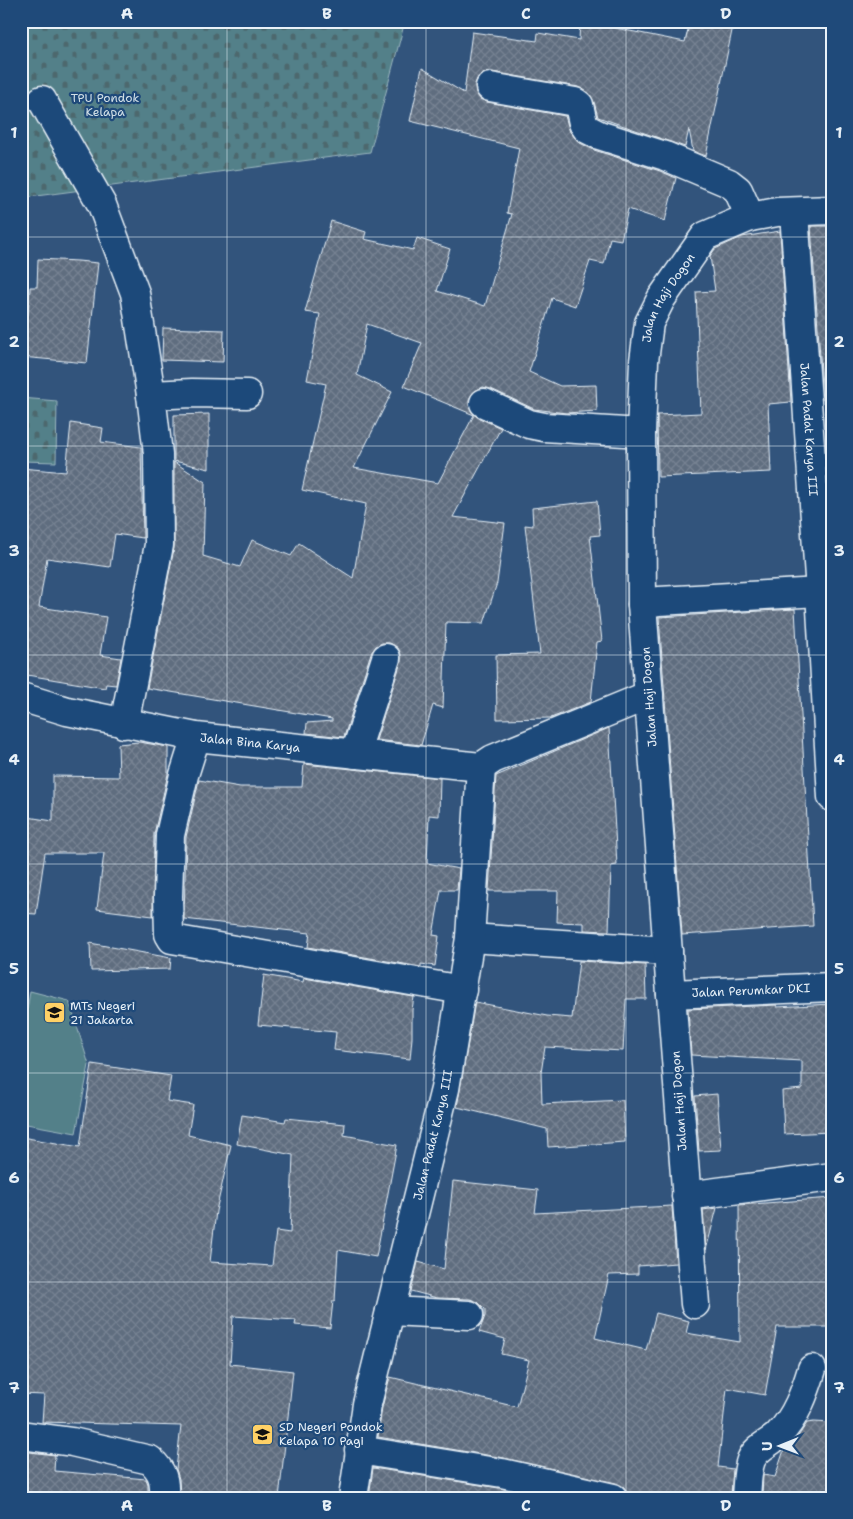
<svg xmlns="http://www.w3.org/2000/svg" width="853" height="1519" viewBox="0 0 853 1519" font-family="'Shantell Sans',sans-serif">
<defs>
<pattern id="cemetery-stones" width="16" height="16" patternUnits="userSpaceOnUse" patternTransform="scale(1.25)"><rect width="16" height="16" fill="#528089"/><path d="M2 7V4a2 2 0 0 1 4 0v3zM10 15v-3a2 2 0 0 1 4 0v3z" fill="#4d676d"/></pattern>
<pattern id="building-cross-hatch" width="8" height="8" patternUnits="userSpaceOnUse" patternTransform="scale(1.25)"><rect width="8" height="8" fill="#5f6d7f"/><path d="M0 0l8 8M0 8l8-8" fill="none" stroke="#768292"/></pattern>
</defs>
<rect width="100%" height="100%" fill="#32547c"/>
<filter id="ink" filterUnits="userSpaceOnUse"><feTurbulence type="fractalNoise" baseFrequency=".02" numOctaves="2"/><feDisplacementMap in="SourceGraphic" scale="10" xChannelSelector="R" yChannelSelector="G"/><feConvolveMatrix kernelMatrix="1 2 1 2 8 2 1 2 1" color-interpolation-filters="sRGB"/></filter>
<g filter="url(#ink)">
<g fill="url(#cemetery-stones)" stroke="#9db8c0">
<polygon points="21,21 405,21 370,152 21,198"/>
<polygon points="21,398 57,401 56,462 21,461"/>
</g>
<polygon fill="#528089" stroke="#9db8c0" points="30,991 69,1001 89,1065 76,1133 21,1123 21,1049"/>
<g fill="url(#building-cross-hatch)" stroke="#e8f1f8" fill-rule="evenodd">
<path d="M580 21 685 42 690 21H734L706 156 693 151 689 129 685 147 598 117 594 102 589 93 578 87 492 72 484 73 478 77 475 84 476 93 480 99 487 102 565 116 570 132 580 143 594 150 660 171 676 178 665 221 628 209 621 240 610 238 604 264 590 261 575 306 552 298 529 372 560 386 596 385 597 411 566 413 534 409 491 389 483 387 475 391 470 397 469 405 472 412 477 417 501 428 453 517 505 523 497 583 484 623 446 622 443 708 433 705 421 745 376 740 401 662V654L398 648 390 643H382L376 646 371 653 344 737 306 733 307 723 332 721V719L147 688 174 548V462L205 482 203 556 240 567 252 540 291 556 299 543 353 578 366 504 302 490 326 384 307 380 320 314 305 312 331 221 366 232 364 239 413 250 417 238 450 249 437 291 485 306 512 214 507 213 519 148 410 121 422 68 464 93 472 32 537 41 538 33 579 40ZM367 324 422 343 404 386 474 415 438 483 354 468 392 392 357 375Z"/>
<polygon points="811,226 832,226 832,399 823,400"/>
<polygon points="780,231 791,402 768,404 771,472 658,477 657,415 701,413 696,292 715,291 710,256 715,249 742,237"/>
<polygon points="38,259 78,261 98,263 87,363 21,357 21,314 28,315 30,287 37,287"/>
<polygon points="163,328 224,330 223,362 162,360"/>
<polygon points="209,414 209,469 174,461 174,415"/>
<polygon points="71,423 103,428 101,442 141,447 143,538 115,534 110,567 47,558 39,607 106,617 100,655 121,658 116,685 106,684 105,688 21,674 21,468 66,472"/>
<polygon points="597,501 600,535 590,536 602,641 597,642 591,702 551,718 497,719 496,655 540,654 525,525 533,526 532,508"/>
<polygon points="795,609 813,926 682,935 659,617"/>
<polygon points="609,728 617,865 611,866 609,931 584,930 584,923 557,922 558,891 489,891 496,776"/>
<polygon points="139,742 168,747 168,774 154,834 153,916 97,909 104,853 45,853 36,914 21,913 21,816 53,821 53,776 119,777 118,744"/>
<polygon points="304,764 440,778 439,816 429,815 427,863 459,869 457,890 441,890 433,935 439,936 435,966 421,964 421,967 308,947 310,933 184,919 186,837 199,780 240,787 302,787"/>
<polygon points="90,943 171,958 170,969 91,971"/>
<polygon points="579,961 645,965 646,999 626,999 623,1051 545,1047 541,1073 542,1104 623,1100 625,1142 548,1147 547,1129 457,1107 475,1002 547,1016 572,1018"/>
<polygon points="264,975 303,982 304,978 414,997 412,1010 412,1038 410,1059 334,1050 336,1032 258,1025"/>
<polygon points="831,1004 832,1132 784,1134 782,1091 802,1089 802,1061 691,1055 688,1009 777,1005 777,1007"/>
<polygon points="92,1064 171,1076 167,1101 193,1105 188,1135 231,1145 216,1211 210,1262 272,1266 276,1231 290,1233 293,1155 237,1144 242,1115 285,1122 286,1118 345,1124 344,1135 397,1145 376,1257 338,1250 335,1301 333,1301 330,1328 295,1325 296,1320 233,1316 230,1364 293,1371 279,1498 180,1498 179,1479 176,1469 181,1426 42,1422 44,1395 21,1394 21,1291 28,1291 27,1227 21,1226 21,1137 80,1147"/>
<polygon points="717,1094 721,1150 699,1151 695,1096"/>
<polygon points="453,1181 538,1190 535,1213 672,1206 676,1263 638,1266 638,1274 609,1275 595,1338 646,1350 656,1313 689,1321 686,1333 740,1342 739,1205 832,1198 832,1327 777,1327 765,1395 727,1388 718,1467 733,1469 731,1498 628,1498 628,1493 624,1487 616,1483 504,1458 378,1437 382,1407 390,1377 517,1407 529,1360 501,1354 505,1339 479,1332 485,1316 485,1309 478,1302 470,1299 437,1298 411,1291 418,1262 444,1269"/>
<polygon points="717,1208 706,1250 703,1210"/>
<polygon points="814,1422 832,1423 832,1498 762,1498 763,1475 775,1477 784,1450 797,1438 807,1423"/>
<polygon points="21,1451 55,1455 54,1471 146,1479 148,1484 148,1498 21,1498"/>
<polygon points="373,1468 499,1488 541,1498 369,1498"/>
</g>
<g fill="none" stroke-linecap="round" stroke-linejoin="round">
<defs>
<g id="street">
<polyline points="490,87 575,102 579,105 583,123 587,129 599,135 665,156 729,183 738,190 750,217"/>
<polyline points="42,100 102,205 135,293 151,395 158,454 159,545 124,724"/>
<path id="s1" d="M794 212 820 592 832 797"/>
<polyline points="151,395 192,393 247,394"/>
<polyline points="484,403 529,424 544,427 641,433"/>
<polyline points="642,604 659,601 820,592"/>
<path id="s2" d="M21 697 67 711 196 737 481 767"/>
<polyline points="196,737 184,775 170,835 168,896 169,934 172,939 462,990"/>
<polyline points="355,754 386,658"/>
<polyline points="481,767 493,759 649,695"/>
<polyline points="470,938 668,951"/>
<path id="s3" d="M671 994 832 987"/>
<polyline points="686,1196 832,1177"/>
<path id="s4" d="M695 1304 671 994 642 604 641 433 644 361 649 323 661 299 705 236 750 217 777 212 832 210"/>
<polyline points="390,1311 469,1315"/>
<path d="M21 1435 72 1442 150 1460C163 1471 165 1481 164 1498"/>
<polyline points="359,1450 502,1473 613,1498"/>
<path id="s5" d="M353 1498 367 1404 445 1089 470 938 481 767"/>
<path d="M746 1498C747 1486 747 1470 751 1460 757 1446 770 1444 779 1434 796 1417 805 1392 812 1369"/>
</g>
</defs>
<use href="#street" stroke="#e8f1f8" stroke-width="31"/>
<use href="#street" stroke="#1f4a7a" stroke-width="28"/>
</g>
</g>
<path fill="none" stroke="#e8f1f8" stroke-width="1" stroke-opacity="0.55" d="M227 21V1498M426 21V1498M626 21V1498M21 237H832M21 446H832M21 655H832M21 864H832M21 1073H832M21 1282H832"/>
<defs>
<symbol id="school-square" viewBox="-11 -11 22 22"><rect x="-9" y="-9" width="18" height="18" rx="4" fill="#ffd166" stroke="#1f4a7a"/><path d="M0-5L7-2L0 1L-7-2ZM-4 1L0 2.5L4 1V4Q0 6-4 4Z" fill="#111"/></symbol>
</defs>
<g fill-rule="evenodd">
<use href="#school-square" x="42" y="1000" width="25" height="25"/>
<use href="#school-square" x="250" y="1422" width="25" height="25"/>
</g>
<g text-anchor="middle" stroke-width="4.5" stroke-linejoin="round" paint-order="stroke">
<g font-size="12" fill="#d2e0e7" stroke="#1f4a7a">
<text x="105" y="102">TPU Pondok<tspan x="105" dy="14">Kelapa</tspan></text>
</g>
<g font-size="12" fill="#e8f1f8" stroke="#1f4a7a">
<text dy="4" stroke="none"><textPath href="#s4" startOffset="1014">Jalan Haji Dogon</textPath></text>
<text dy="4" stroke="none"><textPath href="#s1" startOffset="218">Jalan Padat Karya III</textPath></text>
<text transform="translate(649 697) rotate(-94)" y="4">Jalan Haji Dogon</text>
<text dy="4" stroke="none"><textPath href="#s2" startOffset="234">Jalan Bina Karya</textPath></text>
<text dy="4" stroke="none"><textPath href="#s3" startOffset="80">Jalan Perumkar DKI</textPath></text>
<text transform="translate(679 1101) rotate(-94)" y="4">Jalan Haji Dogon</text>
<text dy="4" stroke="none"><textPath href="#s5" startOffset="372">Jalan Padat Karya III</textPath></text>
</g>
<g font-size="12" fill="#e8f1f8" stroke="#1f4a7a" text-anchor="start">
<text x="70" y="1010">MTs Negeri<tspan x="70" dy="14">21 Jakarta</tspan></text>
<text x="279" y="1431">SD Negeri Pondok<tspan x="279" dy="14">Kelapa 10 Pagi</tspan></text>
</g>
</g>
<rect width="853" height="1519" fill="none" stroke="#1f4a7a" stroke-width="55"/>
<g transform="translate(780 1446) rotate(269)" stroke="#1f4a7a" stroke-width="4" paint-order="stroke">
<path d="M0-4L9 19L0 12L-9 19Z" fill="#e8f1f8"/>
<text y="-8" font-size="14" font-weight="bold" text-anchor="middle" fill="#e8f1f8">U</text>
</g>
<rect x="28" y="28" width="798" height="1464" fill="none" stroke="#e8f1f8" stroke-width="2"/>
<g font-size="16" text-anchor="middle" font-weight="bold" fill="#e8f1f8">
<text x="127" y="19">A</text>
<text x="327" y="19">B</text>
<text x="526" y="19">C</text>
<text x="726" y="19">D</text>
<text x="14" y="138">1</text>
<text x="839" y="138">1</text>
<text x="14" y="347">2</text>
<text x="839" y="347">2</text>
<text x="14" y="556">3</text>
<text x="839" y="556">3</text>
<text x="14" y="765">4</text>
<text x="839" y="765">4</text>
<text x="14" y="974">5</text>
<text x="839" y="974">5</text>
<text x="14" y="1183">6</text>
<text x="839" y="1183">6</text>
<text x="14" y="1393">7</text>
<text x="839" y="1393">7</text>
<text x="127" y="1511">A</text>
<text x="327" y="1511">B</text>
<text x="526" y="1511">C</text>
<text x="726" y="1511">D</text>
</g>
</svg>
